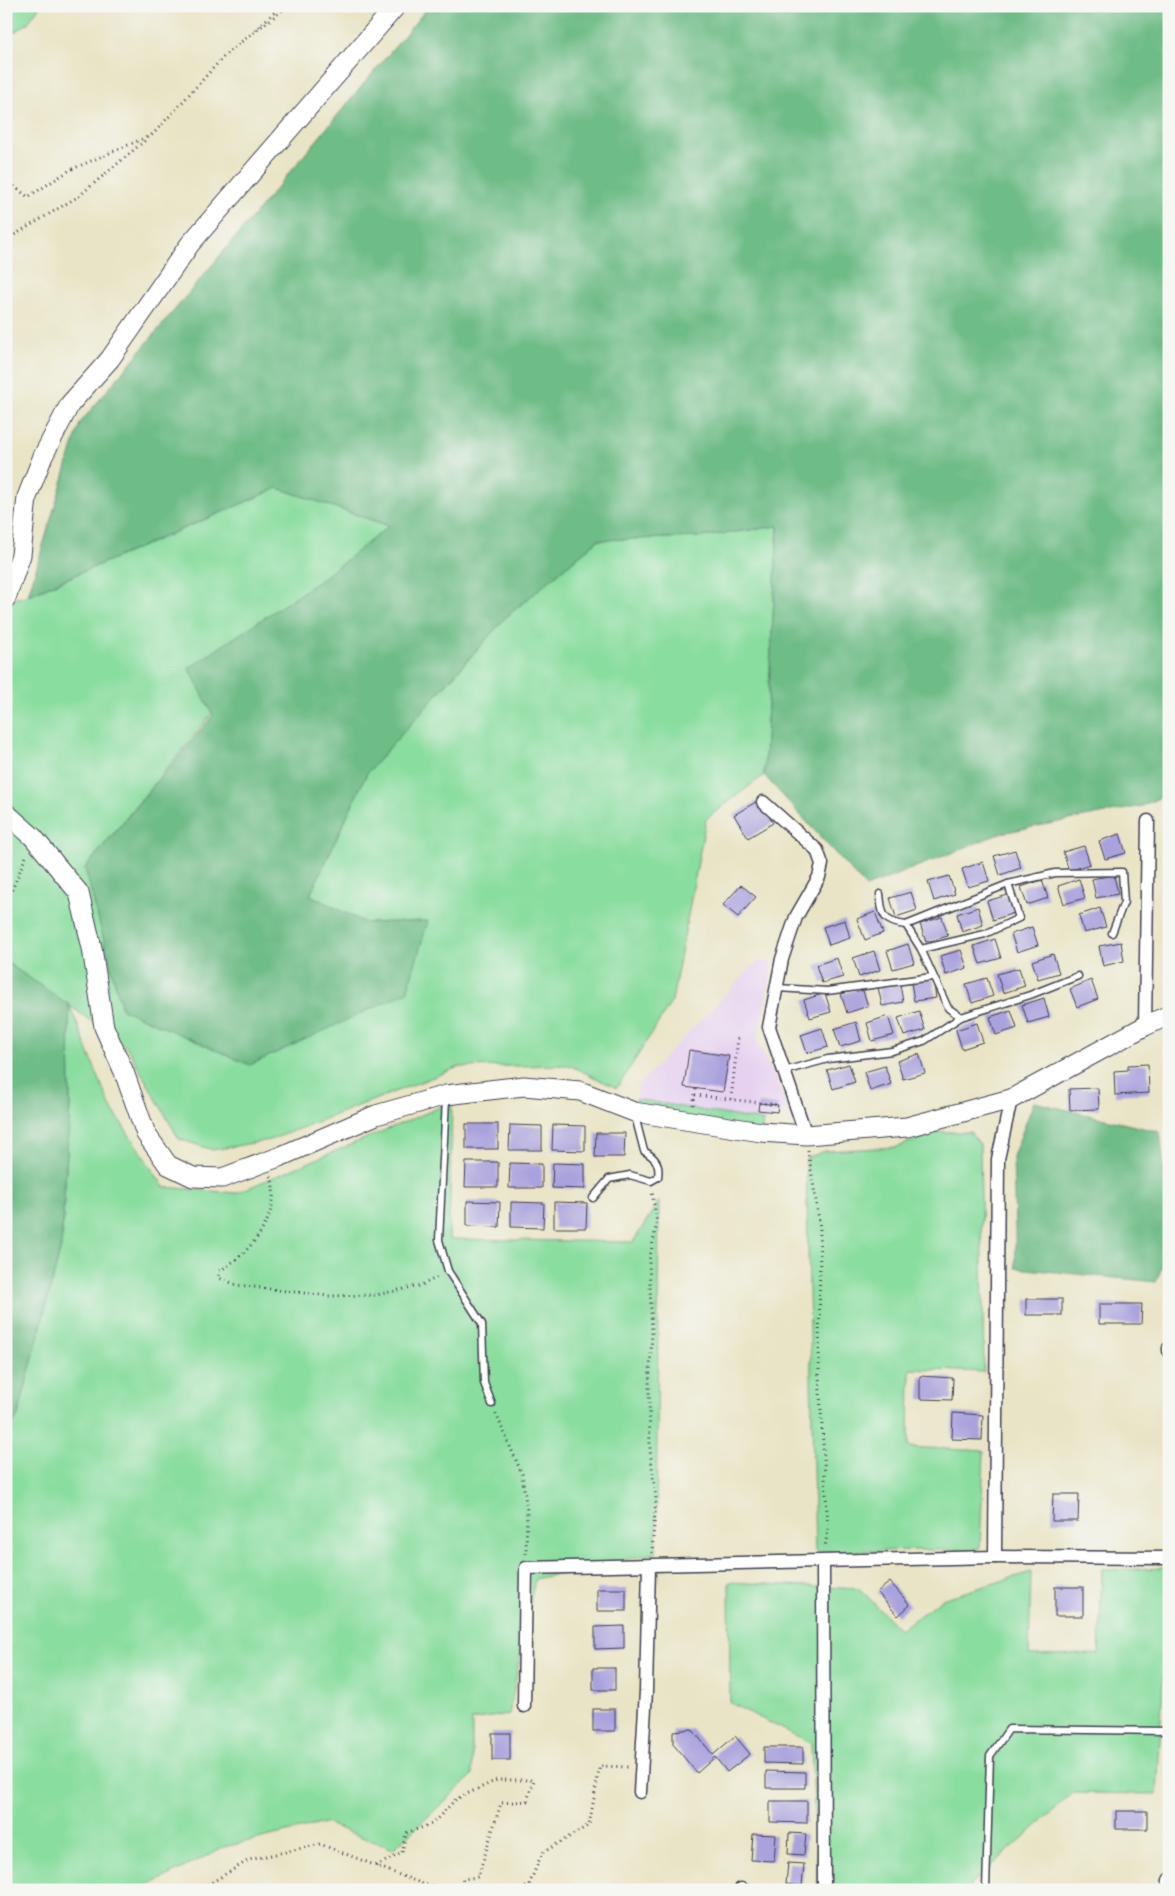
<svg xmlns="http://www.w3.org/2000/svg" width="1175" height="1896" viewBox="0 0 1175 1896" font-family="'IM FELL English',serif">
<rect width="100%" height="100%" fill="#f6f6f2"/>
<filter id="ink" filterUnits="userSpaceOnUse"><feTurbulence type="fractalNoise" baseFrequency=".02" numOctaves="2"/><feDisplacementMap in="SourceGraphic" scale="10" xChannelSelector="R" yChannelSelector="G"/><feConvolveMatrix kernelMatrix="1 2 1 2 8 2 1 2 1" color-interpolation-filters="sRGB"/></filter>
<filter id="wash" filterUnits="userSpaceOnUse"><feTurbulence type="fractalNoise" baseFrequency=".0096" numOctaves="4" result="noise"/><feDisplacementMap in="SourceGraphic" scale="20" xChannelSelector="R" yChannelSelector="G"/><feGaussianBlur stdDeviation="1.12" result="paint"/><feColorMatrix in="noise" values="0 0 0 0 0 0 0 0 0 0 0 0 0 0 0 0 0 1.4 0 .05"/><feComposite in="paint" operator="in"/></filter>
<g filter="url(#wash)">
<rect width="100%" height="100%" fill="#e9e4c5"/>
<polygon fill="#e6d2f0" points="759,960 773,963 757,1041 789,1109 763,1121 636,1099 638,1085"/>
<g fill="#89dd9f" stroke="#56806d">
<polygon points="6,6 40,6 27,24 6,37"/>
<polygon points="278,488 390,526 322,579 85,868 122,1009 428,921 365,923 310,895 367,773 506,617 598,540 701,537 778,526 764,775 706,819 672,1001 617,1088 569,1065 459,1067 270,1140 213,1150 179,1139 126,1046 70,1006 110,1106 164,1187 236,1193 452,1102 449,1239 633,1242 659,1201 656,1553 535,1579 509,1714 472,1720 472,1776 393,1849 325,1823 224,1847 140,1890 6,1890 6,1435 18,1416 61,1247 70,1106 69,1005 6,962 6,601 29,595"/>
<polygon points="636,1099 763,1121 761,1132 634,1112"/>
<polygon points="936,1132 970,1132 980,1144 984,1372 910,1369 909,1447 984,1451 980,1549 815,1552 806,1158 825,1151 897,1147"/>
<polygon points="1169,1568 1157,1794 1073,1793 970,1885 970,1890 818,1890 811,1743 730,1703 729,1582 860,1589 900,1630 942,1599 1031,1572 1029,1655 1099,1654 1102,1570"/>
</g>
<g fill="#6ebc86" stroke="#486f60">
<polygon points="429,6 1169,6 1169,793 1142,806 1001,833 866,887 764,775 778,526 701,537 598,540 506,617 367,773 310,895 365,923 428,921 407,992 250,1065 122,1009 85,868 213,715 189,668 322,579 389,526 278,488 28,595 80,423"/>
<polygon points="6,962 69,1005 70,1106 61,1247 18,1416 6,1435"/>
<polygon points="1034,1102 1160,1132 1169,1211 1169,1248 1156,1282 1016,1268 1013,1156"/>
</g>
<polygon fill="#6ab3e2" stroke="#466a8e" points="285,1885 326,1887 329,1890 278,1890"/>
<g id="blocks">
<g fill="#aaa2dd">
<polygon points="759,800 773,823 748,838 734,815"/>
<polygon points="1120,834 1126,853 1105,859 1099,841"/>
<polygon points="1084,846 1090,864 1069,871 1063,852"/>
<polygon points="1015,850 1021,868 1000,875 994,856"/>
<polygon points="983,862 989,881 968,887 962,869"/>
<polygon points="1114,875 1118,894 1096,898 1092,879"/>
<polygon points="949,876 955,894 934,901 928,882"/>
<polygon points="1079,879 1085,898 1064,904 1058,886"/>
<polygon points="1042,880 1048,898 1027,905 1021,887"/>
<polygon points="741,885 756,897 738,917 723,905"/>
<polygon points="911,892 917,910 896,917 890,898"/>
<polygon points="1008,895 1014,913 993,920 987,901"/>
<polygon points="978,907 983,925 962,932 957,914"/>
<polygon points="1100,908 1106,927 1084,933 1079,915"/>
<polygon points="875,912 883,933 865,940 857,919"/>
<polygon points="942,917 948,936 926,942 920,924"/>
<polygon points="845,920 850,938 829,945 823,927"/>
<polygon points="1032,927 1038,945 1017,952 1011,934"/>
<polygon points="995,939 1001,958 980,964 974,946"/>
<polygon points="1121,942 1124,961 1103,966 1099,946"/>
<polygon points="908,944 914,963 893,969 887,951"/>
<polygon points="961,950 967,968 946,975 940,956"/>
<polygon points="874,951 880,970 859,977 853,958"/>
<polygon points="1053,954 1059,973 1038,979 1032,961"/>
<polygon points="837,958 843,977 822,983 816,965"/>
<polygon points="1019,968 1025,986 1003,993 997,974"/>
<polygon points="987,978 993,996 972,1003 966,984"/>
<polygon points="933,979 936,998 914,1001 911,982"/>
<polygon points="1091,980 1098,999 1077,1007 1070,989"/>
<polygon points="900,984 903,1002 882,1006 878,987"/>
<polygon points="862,988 868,1006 847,1013 841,994"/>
<polygon points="825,993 831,1012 810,1018 804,1000"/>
<polygon points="1044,998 1049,1017 1028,1023 1022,1005"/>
<polygon points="1011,1010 1017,1028 996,1035 990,1017"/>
<polygon points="919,1011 925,1030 904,1036 898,1018"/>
<polygon points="888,1016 894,1035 872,1041 867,1023"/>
<polygon points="856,1022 861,1041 840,1047 834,1029"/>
<polygon points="977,1023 983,1042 962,1049 956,1030"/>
<polygon points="822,1028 828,1047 807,1053 801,1035"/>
<polygon points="689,1050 729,1056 723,1092 684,1087"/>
<polygon points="919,1054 925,1073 903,1079 897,1061"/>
<polygon points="849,1064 855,1082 833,1089 827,1070"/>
<polygon points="1148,1064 1149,1093 1115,1095 1114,1071 1128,1070 1128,1065"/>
<polygon points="885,1066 891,1084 870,1091 864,1072"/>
<polygon points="1098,1088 1099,1109 1070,1110 1069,1089"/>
<polygon points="759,1103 778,1105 777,1112 758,1110"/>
<rect x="466" y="1124" width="32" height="25"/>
<polygon points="510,1125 542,1126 542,1150 509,1150"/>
<polygon points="553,1125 585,1126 585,1151 552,1150"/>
<polygon points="596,1133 625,1133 624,1157 595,1157"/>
<polygon points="466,1162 498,1162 498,1187 465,1187"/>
<polygon points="510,1163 542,1164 542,1188 509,1188"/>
<polygon points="553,1163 585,1164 585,1189 552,1188"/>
<polygon points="467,1201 500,1202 499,1227 467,1226"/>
<polygon points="511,1202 544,1203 543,1228 511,1227"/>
<polygon points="554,1202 587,1203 586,1228 554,1228"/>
<rect x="1026" y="1299" width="36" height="16"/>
<polygon points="1099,1304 1142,1304 1141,1324 1099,1324"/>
<polygon points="920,1376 953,1378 952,1400 920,1399"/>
<polygon points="953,1413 983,1415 982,1440 952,1439"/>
<polygon points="1053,1494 1079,1494 1078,1521 1052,1521"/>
<polygon points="890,1582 910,1605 898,1616 877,1592"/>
<rect x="1055" y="1587" width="28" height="29"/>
<rect x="597" y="1589" width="29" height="22"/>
<polygon points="624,1626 624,1648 595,1649 595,1627"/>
<rect x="593" y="1668" width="22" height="22"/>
<rect x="593" y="1709" width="22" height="22"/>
<polygon points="692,1729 713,1755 735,1736 750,1754 727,1772 715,1757 697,1773 673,1744 673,1731"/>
<rect x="492" y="1733" width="18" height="27"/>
<polygon points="764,1747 803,1747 803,1764 764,1763"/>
<polygon points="766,1771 805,1772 805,1788 766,1788"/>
<polygon points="770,1801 807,1801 807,1823 770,1822"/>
<rect x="1116" y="1811" width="31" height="18"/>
<polygon points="789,1833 806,1834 804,1855 788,1854"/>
<polygon points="753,1834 776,1835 774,1861 751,1860"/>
<polygon points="788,1863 804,1864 802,1886 786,1884"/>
</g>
</g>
</g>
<g filter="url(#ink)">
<use href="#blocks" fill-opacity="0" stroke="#403f50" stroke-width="1"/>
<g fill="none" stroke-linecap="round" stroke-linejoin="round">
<defs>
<g id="lane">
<path d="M880 894C882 916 883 922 906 925"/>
<polyline points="921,949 985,934 1019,918 1008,884"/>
<polyline points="777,988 827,991 932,977"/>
<polyline points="961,1017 948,1008 921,949 906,925 1008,884 1055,873 1122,872 1124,902 1112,933"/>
<polyline points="784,1071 828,1059 892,1051 924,1041 961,1017 1030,995 1078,976"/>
<polyline points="446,1099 439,1240 448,1271 482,1324 484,1383 492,1404"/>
<path d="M593 1198 609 1179 630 1175 651 1181 658 1177C660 1164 656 1158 644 1151L635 1116"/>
<polyline points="986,1890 990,1756 1009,1729 1169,1731"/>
</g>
<g id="street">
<polyline points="763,802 817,850 822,864 819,877 796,917 782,959 769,1027 806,1135"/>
<polyline points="1145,1026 1148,821"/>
<polyline points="1169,1351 1169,1348"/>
<polyline points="995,1557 1169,1558"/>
<polyline points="823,1563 824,1890"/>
<polyline points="524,1706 526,1568 995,1557 998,1159 1011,1099"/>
<polyline points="640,1792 646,1691 649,1566"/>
<polyline points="741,1889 744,1890"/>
<polyline points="1168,1890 1169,1880"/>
</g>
<g id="secondary">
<polyline points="6,598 21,555 27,497 43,456 70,404 110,359 190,244 396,6"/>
<polyline points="6,813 33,837 79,893 92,948 104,1027 124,1072 146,1134 168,1165 193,1177 222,1178 279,1157 376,1115 446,1095 524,1086 580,1091 634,1112 761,1132 806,1135 907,1127 1011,1099 1145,1026 1169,1015"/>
</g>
</defs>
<use href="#lane" stroke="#403f50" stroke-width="9"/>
<use href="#street" stroke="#403f50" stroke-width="15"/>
<use href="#secondary" stroke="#403f50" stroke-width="21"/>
<g stroke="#403f50" stroke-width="3" stroke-dasharray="1 4" stroke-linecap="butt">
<polyline points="255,30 281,6"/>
<polyline points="6,180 28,197 70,170 149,136"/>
<polyline points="6,240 79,196 154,133 228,52 288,6"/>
<polyline points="6,904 27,854"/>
<polyline points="695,1095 778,1105"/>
<polyline points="731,1099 738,1038"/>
<polyline points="693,1105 696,1088"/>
<polyline points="808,1150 820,1227 819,1375 828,1529 825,1547"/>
<path d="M271 1176C282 1215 252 1252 219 1271V1278L237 1285 328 1296 376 1295 422 1285 440 1276"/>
<polyline points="496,1414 522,1474 527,1511 526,1554"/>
<polyline points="652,1553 656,1499 650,1450 649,1386 652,1334 649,1261 657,1223 652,1191"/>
<polyline points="376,1866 402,1853 406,1833 432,1824 456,1799 497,1780 534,1780 527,1801 501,1803 478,1877 463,1879 459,1890"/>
<polyline points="199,1890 249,1860 320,1844 423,1884 460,1890"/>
<polyline points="521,1890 529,1885 542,1853 589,1825 600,1766 629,1767"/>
<polyline points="550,1890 567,1887 608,1890"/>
</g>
<use href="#lane" stroke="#fff" stroke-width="6"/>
<use href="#street" stroke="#fff" stroke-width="12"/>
<use href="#secondary" stroke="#fff" stroke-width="19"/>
</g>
</g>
<rect width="1175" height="1896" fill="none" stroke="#f6f6f2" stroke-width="25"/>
</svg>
